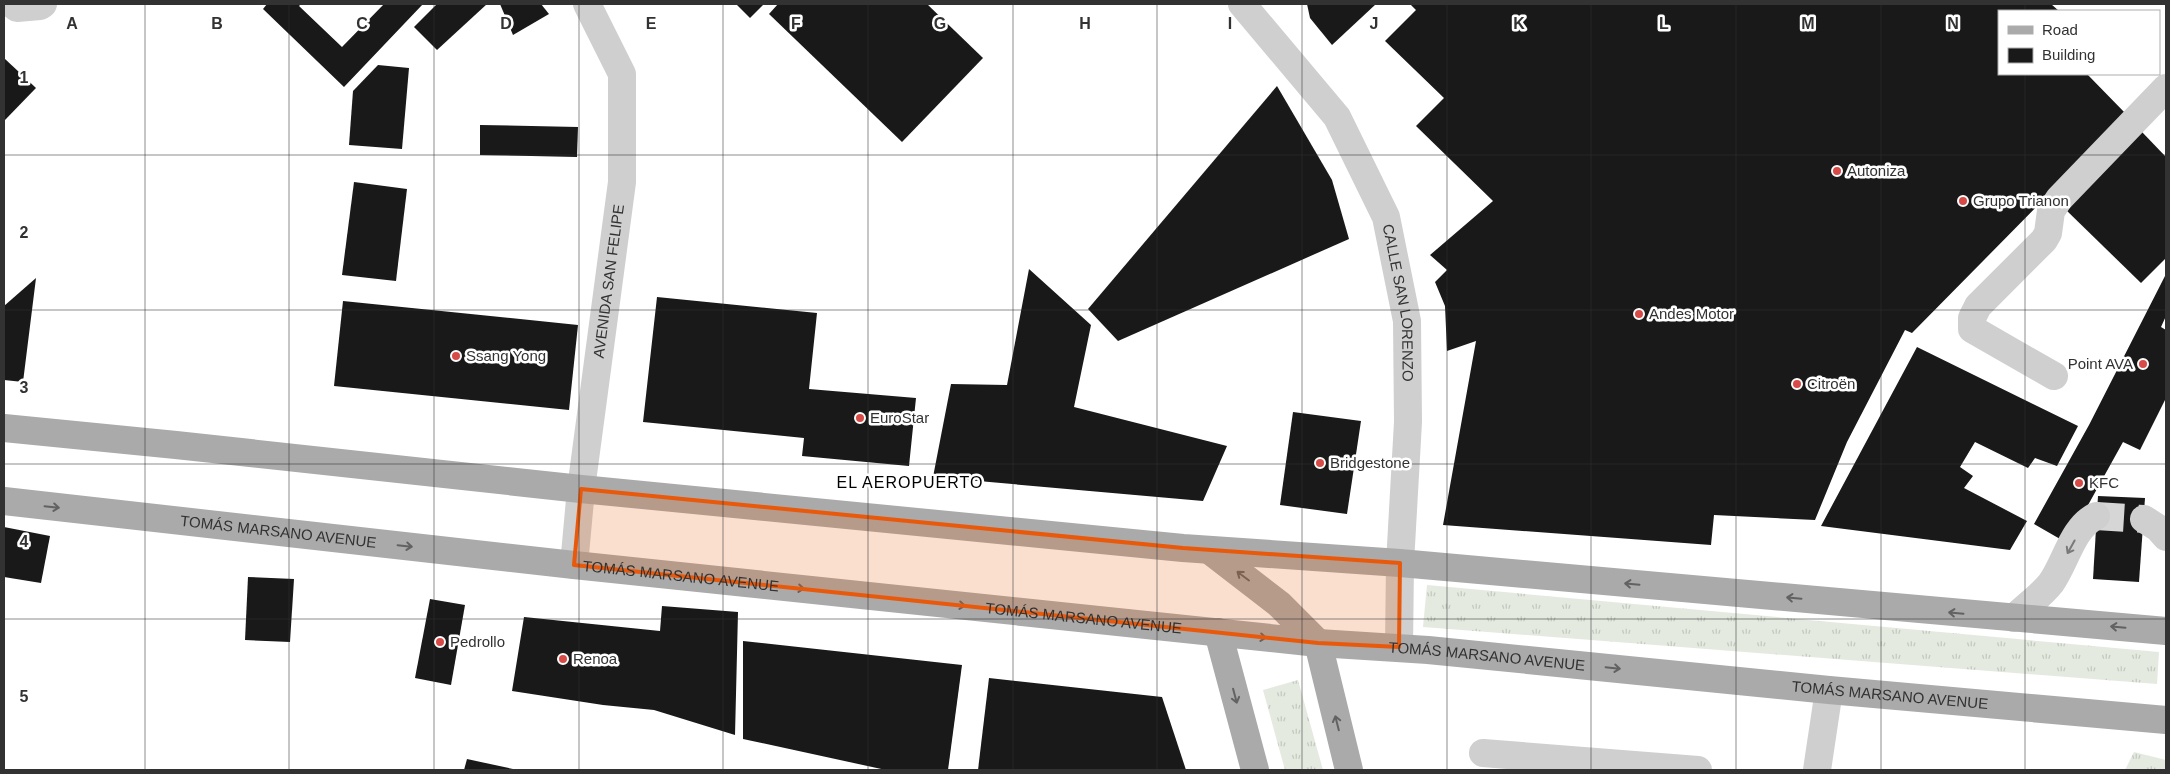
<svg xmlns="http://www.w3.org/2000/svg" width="2170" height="774" viewBox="0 0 2170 774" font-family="Arial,sans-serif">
<defs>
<pattern id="grass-tufts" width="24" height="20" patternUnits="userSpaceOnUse" patternTransform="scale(1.25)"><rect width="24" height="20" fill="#e4eadf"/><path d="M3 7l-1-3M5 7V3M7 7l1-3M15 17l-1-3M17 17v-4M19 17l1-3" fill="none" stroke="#c4c9c0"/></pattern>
</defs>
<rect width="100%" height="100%" fill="#fff"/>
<g fill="url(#grass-tufts)">
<polygon points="1427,585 2159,652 2157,684 1423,627"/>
<polygon points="1298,680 1323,770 1285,770 1263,690"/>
<polygon points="2134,752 2166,760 2166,770 2125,770"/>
</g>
<g fill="#191919">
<polygon points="267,4 301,4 299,6 342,47 384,4 423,4 344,87 263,9"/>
<polygon points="437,4 487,4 437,50 414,27"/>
<polygon points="500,4 541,4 549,14 513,35"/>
<polygon points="736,4 764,4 750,18"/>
<polygon points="778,4 927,4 983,58 902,142 769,14"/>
<polygon points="1307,4 1376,4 1332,45 1310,18"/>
<polygon points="1410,4 2051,4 2059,11 1999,11 1999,74 2087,74 2127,115 1912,333 1905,330 1847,442 1815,520 1714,515 1711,545 1443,525 1476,341 1447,351 1445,306 1435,282 1447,270 1430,255 1493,201 1416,126 1444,98 1385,41 1416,10"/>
<polygon points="4,58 36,88 4,121"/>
<polygon points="378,65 409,68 402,149 349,145 353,91"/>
<polygon points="1277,86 1332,180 1349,239 1118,341 1088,309"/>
<polygon points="480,125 578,127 577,157 480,155"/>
<polygon points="2142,132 2166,157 2166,258 2141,283 2064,208"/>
<polygon points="354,182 407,189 396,281 342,275"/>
<polygon points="1029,269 1091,325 1074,407 1227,446 1203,501 933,477 951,384 1007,385"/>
<polygon points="2165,276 2166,277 2166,316 2161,327 2166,330 2166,398 2140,450 2123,442 2067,543 2034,524 2089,425"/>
<polygon points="36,278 23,382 4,380 4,306"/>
<polygon points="657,297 817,313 809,389 916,398 909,466 802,456 804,438 643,422"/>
<polygon points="343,301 578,325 569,410 334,386"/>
<polygon points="1917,347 2078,426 2057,466 2035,458 2028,468 1975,442 1960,467 1973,476 1964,488 2027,521 2010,550 1821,526"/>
<polygon points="1293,412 1361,421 1347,514 1280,505"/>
<polygon points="2098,496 2145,498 2139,582 2093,579"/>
<polygon points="4,527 50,536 41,583 4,577"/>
<polygon points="248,577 294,579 290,642 245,640"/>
<polygon points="430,599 465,605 451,685 415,678"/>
<polygon points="662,606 738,612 735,735 654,710 603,705 512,691 524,617 660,631"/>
<polygon points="743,641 962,665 948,770 886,770 743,739"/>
<polygon points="989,678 1162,697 1186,770 978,770"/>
<polygon points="467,759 513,769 513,770 464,770"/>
</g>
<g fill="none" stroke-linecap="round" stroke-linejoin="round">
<polyline stroke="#d6d6d6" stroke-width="28" stroke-dasharray="28 14" stroke-linecap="butt" points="2096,516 2144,519"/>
<g stroke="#cfcfcf" stroke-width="28">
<polyline points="12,4 17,8 40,6 43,4"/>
<path id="s1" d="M1242 4 1337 117 1386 217 1407 321 1408 422 1400 563 1399 647"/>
<polyline points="2054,376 1972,329 1972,318 1978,306 2044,240 2048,233 2051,211 2059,199 2166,88"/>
<polyline points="2144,519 2158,528 2166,537"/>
<path id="s2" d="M574 565 581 489 622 182V74L587 4"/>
<path d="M2014 618C2026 606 2041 596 2051 583 2066 562 2072 528 2096 516"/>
<polyline points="1483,753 1698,770"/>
<polyline points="1817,770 1829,690"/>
</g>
<g stroke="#aaa" stroke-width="28">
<polyline points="4,428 176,445 581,489 1183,548 1400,563 2166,631"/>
<path id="s3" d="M4 501 574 565 1318 643 1428 650 1829 690 2166 720"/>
<polyline points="1209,550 1279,604 1318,643 1349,770"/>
<polyline points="1218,632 1255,770"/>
</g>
</g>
<defs><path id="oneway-shaft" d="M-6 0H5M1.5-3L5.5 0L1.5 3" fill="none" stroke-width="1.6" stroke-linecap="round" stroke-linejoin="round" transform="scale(1.25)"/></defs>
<g stroke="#626262">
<use href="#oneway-shaft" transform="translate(52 507) rotate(6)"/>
<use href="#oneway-shaft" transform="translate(405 546) rotate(6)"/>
<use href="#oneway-shaft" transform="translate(1243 576) rotate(-143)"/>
<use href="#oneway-shaft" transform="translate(1632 584) rotate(-175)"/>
<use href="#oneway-shaft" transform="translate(797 588) rotate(6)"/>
<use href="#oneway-shaft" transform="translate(1794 598) rotate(-175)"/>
<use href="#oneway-shaft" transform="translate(958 605) rotate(6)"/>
<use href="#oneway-shaft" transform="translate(1956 613) rotate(-175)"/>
<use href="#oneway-shaft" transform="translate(2118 627) rotate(-175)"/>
<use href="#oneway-shaft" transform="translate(1259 637) rotate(6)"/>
<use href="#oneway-shaft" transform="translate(1613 668) rotate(6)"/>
<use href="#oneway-shaft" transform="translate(1235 696) rotate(75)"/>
<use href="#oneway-shaft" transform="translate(1337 723) rotate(-104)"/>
</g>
<use stroke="#797979" href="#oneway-shaft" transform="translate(2071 547) rotate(119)"/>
<path fill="#e8590c" fill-opacity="0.2" stroke="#e8590c" stroke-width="4" stroke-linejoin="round" d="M581 489 1183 548 1400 563 1399 647 1318 643 574 565Z"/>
<path fill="none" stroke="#323232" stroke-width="1" stroke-opacity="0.55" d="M145 4V770M289 4V770M434 4V770M579 4V770M723 4V770M868 4V770M1013 4V770M1157 4V770M1302 4V770M1447 4V770M1591 4V770M1736 4V770M1881 4V770M2025 4V11M2025 74V770M4 155H2166M4 310H2166M4 464H2166M4 619H2166"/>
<g fill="#d64a47" stroke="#fff" stroke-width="2">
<circle cx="1837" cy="171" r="5"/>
<circle cx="1963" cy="201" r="5"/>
<circle cx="1639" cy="314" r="5"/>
<circle cx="456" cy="356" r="5"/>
<circle cx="2143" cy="364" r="5"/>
<circle cx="1797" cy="384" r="5"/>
<circle cx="860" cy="418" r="5"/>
<circle cx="1320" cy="463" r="5"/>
<circle cx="2079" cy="483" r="5"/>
<circle cx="440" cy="642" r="5"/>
<circle cx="563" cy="659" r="5"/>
</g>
<g text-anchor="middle" stroke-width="5" stroke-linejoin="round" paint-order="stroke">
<g font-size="15" fill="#323232" stroke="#fff" text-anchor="start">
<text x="1847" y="176">Autoniza</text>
<text x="1973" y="206">Grupo Trianon</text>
<text x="1649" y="319">Andes Motor</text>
<text x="466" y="361">Ssang Yong</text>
<text x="2133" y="369" text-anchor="end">Point AVA</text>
<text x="1807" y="389">Citroën</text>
<text x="870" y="423">EuroStar</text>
<text x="1330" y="468">Bridgestone</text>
<text x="2089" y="488">KFC</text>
<text x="450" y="647">Pedrollo</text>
<text x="573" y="664">Renoa</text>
</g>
<g font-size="15" fill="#323232" stroke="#fff">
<text dy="5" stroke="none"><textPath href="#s2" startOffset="286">AVENIDA SAN FELIPE</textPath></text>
<text dy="5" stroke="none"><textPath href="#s1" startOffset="346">CALLE SAN LORENZO</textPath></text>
<text dy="5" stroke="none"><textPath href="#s3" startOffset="276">TOMÁS MARSANO AVENUE</textPath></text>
<text dy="5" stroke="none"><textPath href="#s3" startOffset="681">TOMÁS MARSANO AVENUE</textPath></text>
<text dy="5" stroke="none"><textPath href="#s3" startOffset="1086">TOMÁS MARSANO AVENUE</textPath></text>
<text dy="5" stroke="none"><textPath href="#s3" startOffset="1491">TOMÁS MARSANO AVENUE</textPath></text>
<text dy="5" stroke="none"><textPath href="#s3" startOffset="1896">TOMÁS MARSANO AVENUE</textPath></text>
</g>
<g font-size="16" letter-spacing="1" fill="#000" stroke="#fff">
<text x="910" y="488">EL AEROPUERTO</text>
</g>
</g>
<g font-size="16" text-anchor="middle" font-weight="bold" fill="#323232" stroke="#fff" stroke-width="5" stroke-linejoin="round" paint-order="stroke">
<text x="72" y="29">A</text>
<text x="217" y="29">B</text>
<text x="362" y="29">C</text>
<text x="506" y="29">D</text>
<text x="651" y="29">E</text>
<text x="796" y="29">F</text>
<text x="940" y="29">G</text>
<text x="1085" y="29">H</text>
<text x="1230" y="29">I</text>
<text x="1374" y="29">J</text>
<text x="1519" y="29">K</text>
<text x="1664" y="29">L</text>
<text x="1808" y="29">M</text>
<text x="1953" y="29">N</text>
<text x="24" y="83">1</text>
<text x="24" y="238">2</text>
<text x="24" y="393">3</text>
<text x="24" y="547">4</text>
<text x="24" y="702">5</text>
</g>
<rect width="2170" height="774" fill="none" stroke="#323232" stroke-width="10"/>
<rect x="1998" y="10" width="162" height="65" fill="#ffffff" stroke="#adadad"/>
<rect x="2008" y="26" width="25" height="8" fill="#aaaaaa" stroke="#adadad"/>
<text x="2042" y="35" font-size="15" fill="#323232">Road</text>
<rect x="2008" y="48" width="25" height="15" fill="#191919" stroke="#adadad"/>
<text x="2042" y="60" font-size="15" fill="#323232">Building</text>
</svg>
